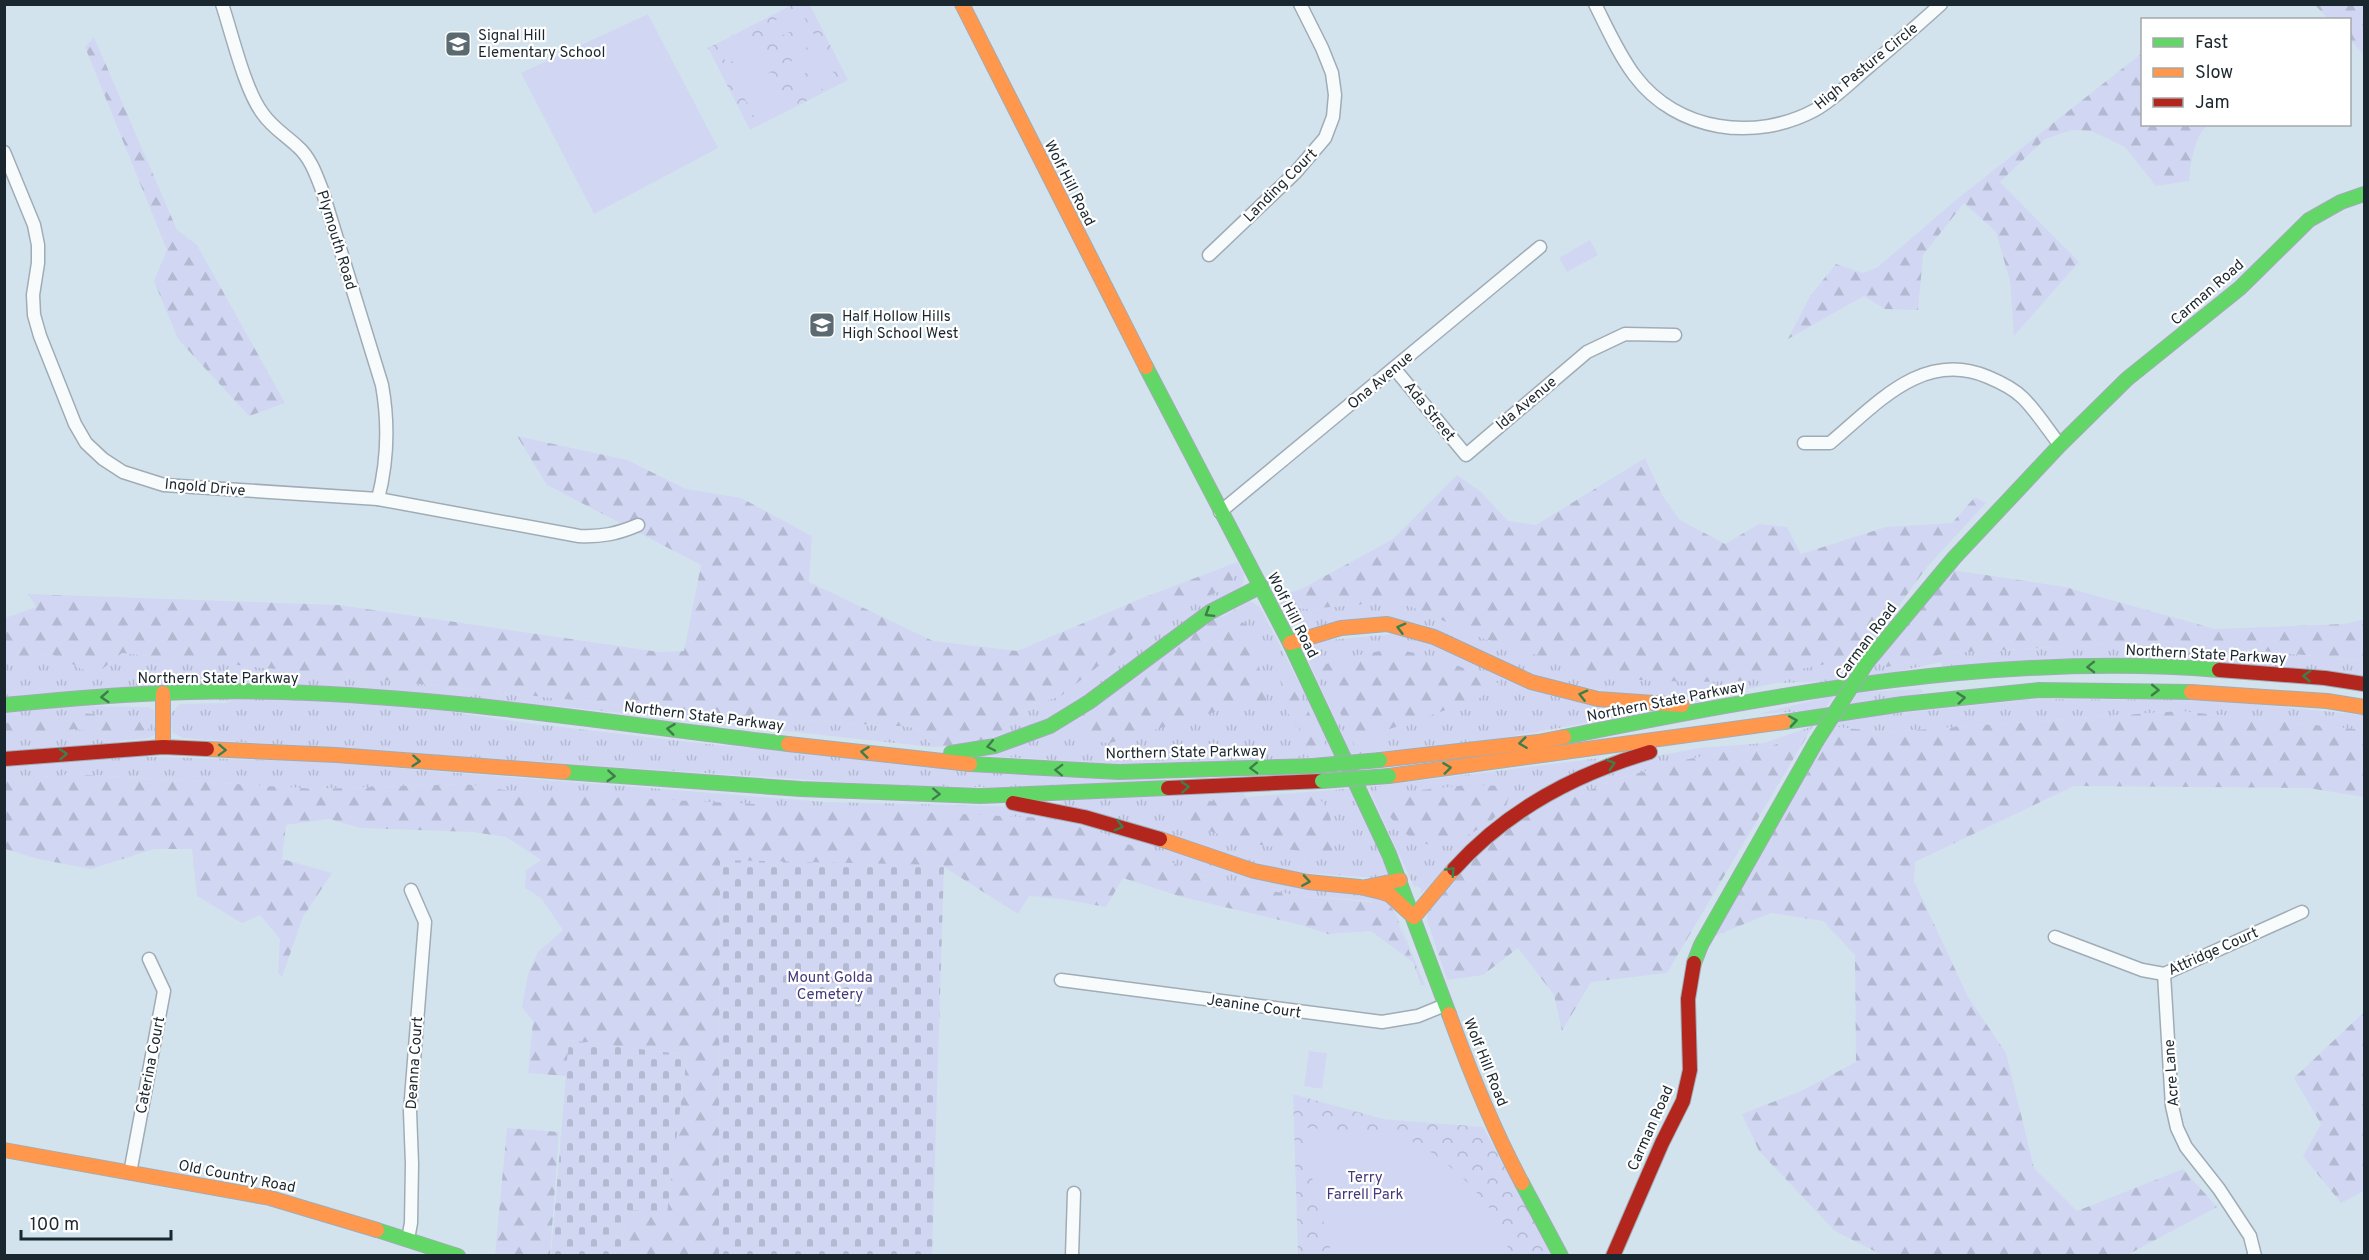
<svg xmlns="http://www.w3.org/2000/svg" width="2369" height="1260" viewBox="0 0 2369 1260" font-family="Overpass,sans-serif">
<defs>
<pattern id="grass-tufts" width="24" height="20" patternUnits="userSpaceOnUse" patternTransform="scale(1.5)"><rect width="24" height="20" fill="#d1d7f2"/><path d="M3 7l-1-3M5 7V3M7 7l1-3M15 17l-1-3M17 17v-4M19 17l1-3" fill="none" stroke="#b3b9d0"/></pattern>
<pattern id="forest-firs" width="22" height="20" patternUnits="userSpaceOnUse" patternTransform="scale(1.5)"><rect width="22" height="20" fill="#d1d7f2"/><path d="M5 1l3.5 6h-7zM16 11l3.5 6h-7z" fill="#b3b9d0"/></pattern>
<pattern id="cemetery-stones" width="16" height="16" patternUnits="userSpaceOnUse" patternTransform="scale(1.5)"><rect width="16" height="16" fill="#d1d7f2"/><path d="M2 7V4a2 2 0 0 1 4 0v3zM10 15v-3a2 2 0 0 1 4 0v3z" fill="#b3b9d0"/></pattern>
<pattern id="park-crowns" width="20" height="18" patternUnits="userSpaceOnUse" patternTransform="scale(1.5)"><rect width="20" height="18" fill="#d1d7f2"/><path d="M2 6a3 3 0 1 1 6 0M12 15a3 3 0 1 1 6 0" fill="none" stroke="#b3b9d0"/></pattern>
</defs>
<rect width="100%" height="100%" fill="#d3e3ee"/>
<g fill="url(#grass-tufts)">
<polygon points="1238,562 1244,575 1243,585 1056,719 997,736 1027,706 1061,696 1156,619 1233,585 1232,564"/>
<polygon points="1277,588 1287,607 1309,609 1399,601 1482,638 1616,679 1806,667 1832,663 1846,678 1844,681 1776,683 1702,699 1625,695 1541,679 1420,624 1302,629 1302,624 1294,621 1291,624 1274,591"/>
<polygon points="1250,601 1260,607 1337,756 1152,766 971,755 1009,747 1161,652"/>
<polygon points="1402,633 1652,711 1470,744 1351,754 1305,653 1309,653 1308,642"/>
<polygon points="2163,641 2364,661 2364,678 1943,669 1941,662 1868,678 1877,661 1888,667 1948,653"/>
<path d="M122 653 641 707 886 726C910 726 921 724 932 747L557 706 5 697V661L51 654 95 675Z"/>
<polygon points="1921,689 1923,693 1848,707 1859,692"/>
<polygon points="1835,695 1824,710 1758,714"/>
<polygon points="241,697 386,702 527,723 716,745 1174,780 1050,788 899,786 183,738 172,732 171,713 180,704 226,703"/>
<polygon points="2036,699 2212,700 2364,715 2364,730 2179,711 1887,732 1835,727 1841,719"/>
<path d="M87 706 148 707 154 710 156 734C143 743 127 736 114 744L5 751V712Z"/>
<polygon points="1813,726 1811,729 1765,749 1724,752 1684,760 1614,780 1506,825 1540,802 1656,756 1699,748 1764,743"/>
<polygon points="123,756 306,761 826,802 1001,806 1067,818 1374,893 1392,904 1425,985 1421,985 1400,925 1371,901 1298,896 1210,879 1102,833 524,793 465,784 316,789 73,774 5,781 5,766"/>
<polygon points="1600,758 1420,894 1421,889 1417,886 1414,887 1368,787"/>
<polygon points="1356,788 1390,873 1388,879 1265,870 1052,806 1065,800 1243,793 1246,797"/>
</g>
<g fill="url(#forest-firs)">
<polygon points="2315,5 2364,5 2364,55 2350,40 2350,20 2328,19"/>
<polygon points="94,37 177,230 197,245 285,403 249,416 178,339 154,281 167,250 85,47"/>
<path d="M2142 53V124L2209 125C2195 132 2190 166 2189 181L2156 186 2125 147 2091 131 2072 130 2045 139 2000 182 2079 262 2014 336 2010 281 1996 232 1964 203 1923 255 1918 310 1885 309 1864 296 1788 339 1810 296 1836 264 1863 273 1878 267 1957 199Z"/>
<path d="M517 436 627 460 686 489 741 498 812 536 809 582 933 641 1017 651 1145 597 1232 564 1233 585 1157 619 1061 696 1027 706 997 736 962 746 932 747C921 723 910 726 886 726L641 707 122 653 95 675 51 654 5 661V618L36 607 28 594 339 605 659 652 684 651 701 565 547 485Z"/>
<polygon points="1645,458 1662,495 1680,520 1725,544 1759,524 1787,527 1801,554 1886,527 1952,523 1975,497 1986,503 1927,567 1846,678 1831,663 1740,681 1695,682 1615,679 1482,638 1399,601 1309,609 1287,607 1281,596 1303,588 1393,539 1457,475 1481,492 1508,521 1536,525"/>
<polygon points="1952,570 2065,587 2215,629 2344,624 2364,619 2364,661 2163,641 1948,653 1887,667 1877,661"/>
<path d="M1211 616C1256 617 1253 632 1260 671 1261 682 1265 693 1268 704L1256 709 1238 705 1110 743C1088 741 1081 741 1073 719Z"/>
<path d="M1390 649C1430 653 1464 667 1500 684L1478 699 1366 737 1373 752 1358 754 1320 666 1344 658Z"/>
<polygon points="1277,662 1288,672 1326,746 1322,752 1312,754 1304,744 1300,729 1287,712"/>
<polygon points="2179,711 2364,730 2364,797 2308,788 2074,786 1915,862 1914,881 1968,997 2006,1053 2034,1168 2077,1211 2183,1169 2217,1207 2127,1255 1882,1255 1835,1231 1759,1151 1742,1114 1799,1092 1856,1062 1855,955 1823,921 1771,913 1715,936 1730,904 1835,727 1887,732"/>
<polygon points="84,713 150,722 148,730 114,735 75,729 5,738 5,723"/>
<polygon points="1811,729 1667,973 1591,982 1562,1031 1554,995 1518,948 1483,975 1447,980 1427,920 1428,909 1506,825 1614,780 1684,760 1724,752 1765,749"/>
<polygon points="73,774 316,789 465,784 524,793 1046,818 1102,833 1210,879 1298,896 1382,903 1392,908 1414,963 1371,931 1328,934 1301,925 1182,897 1123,878 1106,907 1062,899 1029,896 1018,914 944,867 720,860 719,1255 622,1255 626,1209 667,1211 687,1055 569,1040 566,1076 528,1073 533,1021 522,1007 528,974 538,952 563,930 541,898 525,888 526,870 541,860 506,837 473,832 361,828 329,819 286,825 282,859 332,873 303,917 282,977 278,973 280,939 260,915 242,923 197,896 192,849 154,849 91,869 38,859 5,849 4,781"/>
<polygon points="1467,785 1512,786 1506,806 1489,823 1448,846 1415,843 1390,817 1376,787 1384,786 1385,794"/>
<path d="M1310 793C1334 804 1333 830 1334 853L1316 861 1305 852 1237 841 1174 818 1191 803Z"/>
<polygon points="2364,1012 2364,1191 2341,1203 2303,1156 2321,1124 2294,1078"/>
<polygon points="507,1128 559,1132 550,1255 495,1255"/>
</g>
<g fill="url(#cemetery-stones)">
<polygon points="720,860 944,865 932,1255 719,1255"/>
<polygon points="569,1040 687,1055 667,1212 626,1210 622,1255 551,1255"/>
</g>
<g fill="url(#park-crowns)">
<polygon points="792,5 810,5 848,80 750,130 708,48"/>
<polygon points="1293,1094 1383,1119 1483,1127 1553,1255 1298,1255"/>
</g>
<g fill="#d1d7f2">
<polygon points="800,8 807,23 775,39 768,24"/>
<polygon points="648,14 718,148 594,214 521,73"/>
<polygon points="810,27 818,42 786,58 778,43"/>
<polygon points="751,33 759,48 727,64 719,49"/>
<polygon points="820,46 828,61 796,78 788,63"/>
<polygon points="761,52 769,67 737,84 729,69"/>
<polygon points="830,66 838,81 806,97 799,83"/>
<polygon points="771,72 779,87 747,103 739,88"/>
<polygon points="782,91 789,106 757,123 750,108"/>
<polygon points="1590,240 1598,255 1567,272 1559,258"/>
<polygon points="1309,1051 1327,1053 1322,1089 1304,1086"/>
<path d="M1299 1127C1335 1131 1375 1130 1410 1141 1436 1150 1483 1193 1495 1217 1502 1229 1506 1243 1511 1255H1332Z"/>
</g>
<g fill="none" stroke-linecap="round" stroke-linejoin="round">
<defs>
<g id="street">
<path d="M222 4C232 34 245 91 263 114 272 127 285 135 297 146 310 157 316 174 322 190L382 385C389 424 388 460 378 499"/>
<path d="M1595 4C1607 28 1619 55 1635 76 1677 132 1756 142 1815 110 1833 100 1849 84 1865 70 1890 49 1916 27 1941 4"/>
<path d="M4 152 34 225 38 245V263L33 295 34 315 40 336 75 424 86 443 103 459 123 472 164 485 378 499 579 536C601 537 617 534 638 525"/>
<polyline points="1209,255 1295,173 1325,138 1333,117 1335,95 1332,73 1322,48 1300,4"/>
<polyline points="1394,368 1466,455 1587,352 1625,334 1675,335"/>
<path d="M1804 443H1830C1876 405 1922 349 1988 377 2000 382 2014 389 2023 398 2037 412 2048 430 2060 445"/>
<polyline points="1220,512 1540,247"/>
<polyline points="2055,937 2142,970 2164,974 2302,912"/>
<polyline points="2164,974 2172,1106 2177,1128 2186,1147 2219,1189 2250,1236 2255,1256"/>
<polyline points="1061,980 1382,1022 1418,1016 1445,1005"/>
<polyline points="130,1173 164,991 149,959"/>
<polyline points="408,1239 411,1223 412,1164 410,1111 425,922 411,890"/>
<polyline points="1072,1256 1074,1193"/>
</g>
<g id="fast">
<polyline points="1146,367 1290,643 1389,854 1449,1014"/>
<polyline points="1868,661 1954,558 2060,445 2127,379 2240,288 2309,220 2341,202 2364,194"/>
<path d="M4 705C96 696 189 689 281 692 451 697 619 724 788 744"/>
<polyline points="1784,722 1903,704 2039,690 2191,692"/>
<path d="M1564 737C1778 694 1999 652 2219 670"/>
<polyline points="951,753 995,746 1050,726 1089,702 1210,612 1261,586"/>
<polyline points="970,764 1119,772 1312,766"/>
<polyline points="564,772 801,789 980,796 1168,788"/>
<polyline points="1694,963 1701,945 1816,742"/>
<polyline points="1522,1183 1561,1256"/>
<polyline points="377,1230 458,1256"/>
</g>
<g id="slow">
<polyline points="962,4 1146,367"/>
<polyline points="1290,643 1341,628 1387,624 1434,637 1531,682 1598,699 1682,705"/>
<polyline points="2191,692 2327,701 2364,707"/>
<polyline points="163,693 163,747"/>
<polyline points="788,744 970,764"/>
<polyline points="207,749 336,755 564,772"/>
<polyline points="1380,760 1538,742 1564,737"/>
<polyline points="1389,776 1784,722"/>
<polyline points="1160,839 1254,871 1308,882 1360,887 1381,892 1390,895 1414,917 1454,869"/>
<polyline points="1366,887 1400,880"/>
<path d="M1449 1014C1470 1072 1493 1129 1522 1183"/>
<polyline points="4,1150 270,1198 377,1230"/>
</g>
<g id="jam">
<polyline points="2219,670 2325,678 2364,684"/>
<polyline points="4,759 163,747 207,749"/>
<polyline points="1168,788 1322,781"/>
<polyline points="1013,803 1084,817 1160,839"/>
<path d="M1454 869C1507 810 1575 774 1650 752"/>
<polyline points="1613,1256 1662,1143 1683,1101 1690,1070 1688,999 1694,963"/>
</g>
</defs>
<use href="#street" stroke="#a0acb5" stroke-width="15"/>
<use href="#fast" stroke="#a0acb5" stroke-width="16"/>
<use href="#slow" stroke="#a0acb5" stroke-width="16"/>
<use href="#jam" stroke="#a0acb5" stroke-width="16"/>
<use href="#street" stroke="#f8fbfc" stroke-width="12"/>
<use href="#fast" stroke="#63d668" stroke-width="14"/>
<use href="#slow" stroke="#ff974d" stroke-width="14"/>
<use href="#jam" stroke="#b3261e" stroke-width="14"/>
<defs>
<g id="fast-bridge">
<polyline points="1816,742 1868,661"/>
<polyline points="1312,766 1380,760"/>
<polyline points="1322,781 1389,776"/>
</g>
</defs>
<use href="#fast-bridge" stroke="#a0acb5" stroke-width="16" stroke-linecap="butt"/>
<use href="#fast-bridge" stroke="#63d668" stroke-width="14"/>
</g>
<defs><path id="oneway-chevron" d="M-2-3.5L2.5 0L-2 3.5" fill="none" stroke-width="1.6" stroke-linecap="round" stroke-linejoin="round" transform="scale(1.5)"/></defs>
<g stroke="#3f7e4b">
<use href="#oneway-chevron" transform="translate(1209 613) rotate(148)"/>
<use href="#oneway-chevron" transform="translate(1401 628) rotate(-165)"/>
<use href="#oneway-chevron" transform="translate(2091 667) rotate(179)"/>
<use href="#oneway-chevron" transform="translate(2307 676) rotate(-176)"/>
<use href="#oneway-chevron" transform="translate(2155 690) rotate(1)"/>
<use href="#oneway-chevron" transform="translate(1583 695) rotate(-166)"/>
<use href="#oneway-chevron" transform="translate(105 697) rotate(176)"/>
<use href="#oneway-chevron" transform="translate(1961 698) rotate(-6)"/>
<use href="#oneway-chevron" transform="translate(1793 721) rotate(-9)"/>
<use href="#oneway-chevron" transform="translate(671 729) rotate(-173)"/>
<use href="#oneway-chevron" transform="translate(1523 743) rotate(173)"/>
<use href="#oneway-chevron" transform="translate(991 746) rotate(168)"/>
<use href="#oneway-chevron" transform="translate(222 750) rotate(2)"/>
<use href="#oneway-chevron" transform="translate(865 752) rotate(-173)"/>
<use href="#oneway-chevron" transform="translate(63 754) rotate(-4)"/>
<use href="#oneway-chevron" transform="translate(416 761) rotate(4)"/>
<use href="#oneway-chevron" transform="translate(1611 764) rotate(-18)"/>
<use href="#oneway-chevron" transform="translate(1254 768) rotate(178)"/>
<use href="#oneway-chevron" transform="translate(1447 768) rotate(-7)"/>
<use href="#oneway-chevron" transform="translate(1059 770) rotate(-178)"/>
<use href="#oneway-chevron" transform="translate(611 776) rotate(4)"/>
<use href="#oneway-chevron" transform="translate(1185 787) rotate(-3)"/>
<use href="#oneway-chevron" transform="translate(936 794) rotate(2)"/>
<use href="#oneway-chevron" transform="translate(1119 826) rotate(15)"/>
<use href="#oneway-chevron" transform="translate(1451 871) rotate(-47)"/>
<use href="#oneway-chevron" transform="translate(1306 881) rotate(9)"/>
</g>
<defs>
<symbol id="school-square" viewBox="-11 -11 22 22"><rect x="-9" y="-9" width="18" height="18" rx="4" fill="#5b6971" stroke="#fff"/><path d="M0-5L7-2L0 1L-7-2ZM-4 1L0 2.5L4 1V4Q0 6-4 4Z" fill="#fff"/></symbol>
</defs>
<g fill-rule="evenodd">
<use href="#school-square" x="443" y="29" width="30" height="30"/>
<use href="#school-square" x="807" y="310" width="30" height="30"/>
</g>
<g text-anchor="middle" stroke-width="4.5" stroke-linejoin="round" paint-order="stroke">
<g font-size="15" fill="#1b272e" stroke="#fff" text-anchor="start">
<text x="478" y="40">Signal Hill<tspan x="478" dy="17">Elementary School</tspan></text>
<text x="842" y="321">Half Hollow Hills<tspan x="842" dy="17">High School West</tspan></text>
</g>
<g font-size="15" fill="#1b272e" stroke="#fff">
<text transform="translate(1866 66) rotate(-39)" y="5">High Pasture Circle</text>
<text transform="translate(1070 183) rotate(63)" y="5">Wolf Hill Road</text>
<text transform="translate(1280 185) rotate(-45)" y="5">Landing Court</text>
<text transform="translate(337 240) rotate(73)" y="5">Plymouth Road</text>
<text transform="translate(2207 292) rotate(-41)" y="5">Carman Road</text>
<text transform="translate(1380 380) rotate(-40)" y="5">Ona Avenue</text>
<text transform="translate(1526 403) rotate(-40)" y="5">Ida Avenue</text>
<text transform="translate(1430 411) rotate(51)" y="5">Ada Street</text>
<text transform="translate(205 487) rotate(5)" y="5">Ingold Drive</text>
<text transform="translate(1293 615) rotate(63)" y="5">Wolf Hill Road</text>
<text transform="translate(1866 641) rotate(-53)" y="5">Carman Road</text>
<text transform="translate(2206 654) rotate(3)" y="5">Northern State Parkway</text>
<text x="218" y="683">Northern State Parkway</text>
<text transform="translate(1666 701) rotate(-11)" y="5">Northern State Parkway</text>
<text transform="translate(704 716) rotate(7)" y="5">Northern State Parkway</text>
<text transform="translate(1186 752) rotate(-1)" y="5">Northern State Parkway</text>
<text transform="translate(2213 951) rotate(-24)" y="5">Attridge Court</text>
<text transform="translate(1254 1006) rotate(8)" y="5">Jeanine Court</text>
<text transform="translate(1486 1062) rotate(68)" y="5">Wolf Hill Road</text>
<text transform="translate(414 1063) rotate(-86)" y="5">Deanna Court</text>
<text transform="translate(150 1065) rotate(-79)" y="5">Caterina Court</text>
<text transform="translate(2171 1073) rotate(-94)" y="5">Acre Lane</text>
<text transform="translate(1650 1128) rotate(-66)" y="5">Carman Road</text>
<text transform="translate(237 1176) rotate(11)" y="5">Old Country Road</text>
</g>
<g font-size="15" fill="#443a7a" stroke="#fff">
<text x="830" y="982">Mount Golda<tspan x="830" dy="17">Cemetery</tspan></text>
<text x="1365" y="1182">Terry<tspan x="1365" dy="17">Farrell Park</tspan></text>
</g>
</g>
<rect width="2369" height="1260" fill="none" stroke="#1b272e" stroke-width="12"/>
<rect x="2141" y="18" width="210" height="108" fill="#ffffff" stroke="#a4a9ab" stroke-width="1.5"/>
<rect x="2153" y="38" width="30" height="9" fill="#63d668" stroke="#a4a9ab" stroke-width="1.5"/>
<text x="2195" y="48" font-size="18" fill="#1b272e">Fast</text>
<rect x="2153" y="68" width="30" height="9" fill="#ff974d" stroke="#a4a9ab" stroke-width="1.5"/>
<text x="2195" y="78" font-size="18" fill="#1b272e">Slow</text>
<rect x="2153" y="98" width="30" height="9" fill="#b3261e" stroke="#a4a9ab" stroke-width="1.5"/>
<text x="2195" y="108" font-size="18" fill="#1b272e">Jam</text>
<path d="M21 1230v9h150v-9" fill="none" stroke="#1b272e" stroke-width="3"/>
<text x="30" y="1230" font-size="18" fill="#1b272e" stroke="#ffffff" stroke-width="4.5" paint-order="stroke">100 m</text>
</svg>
